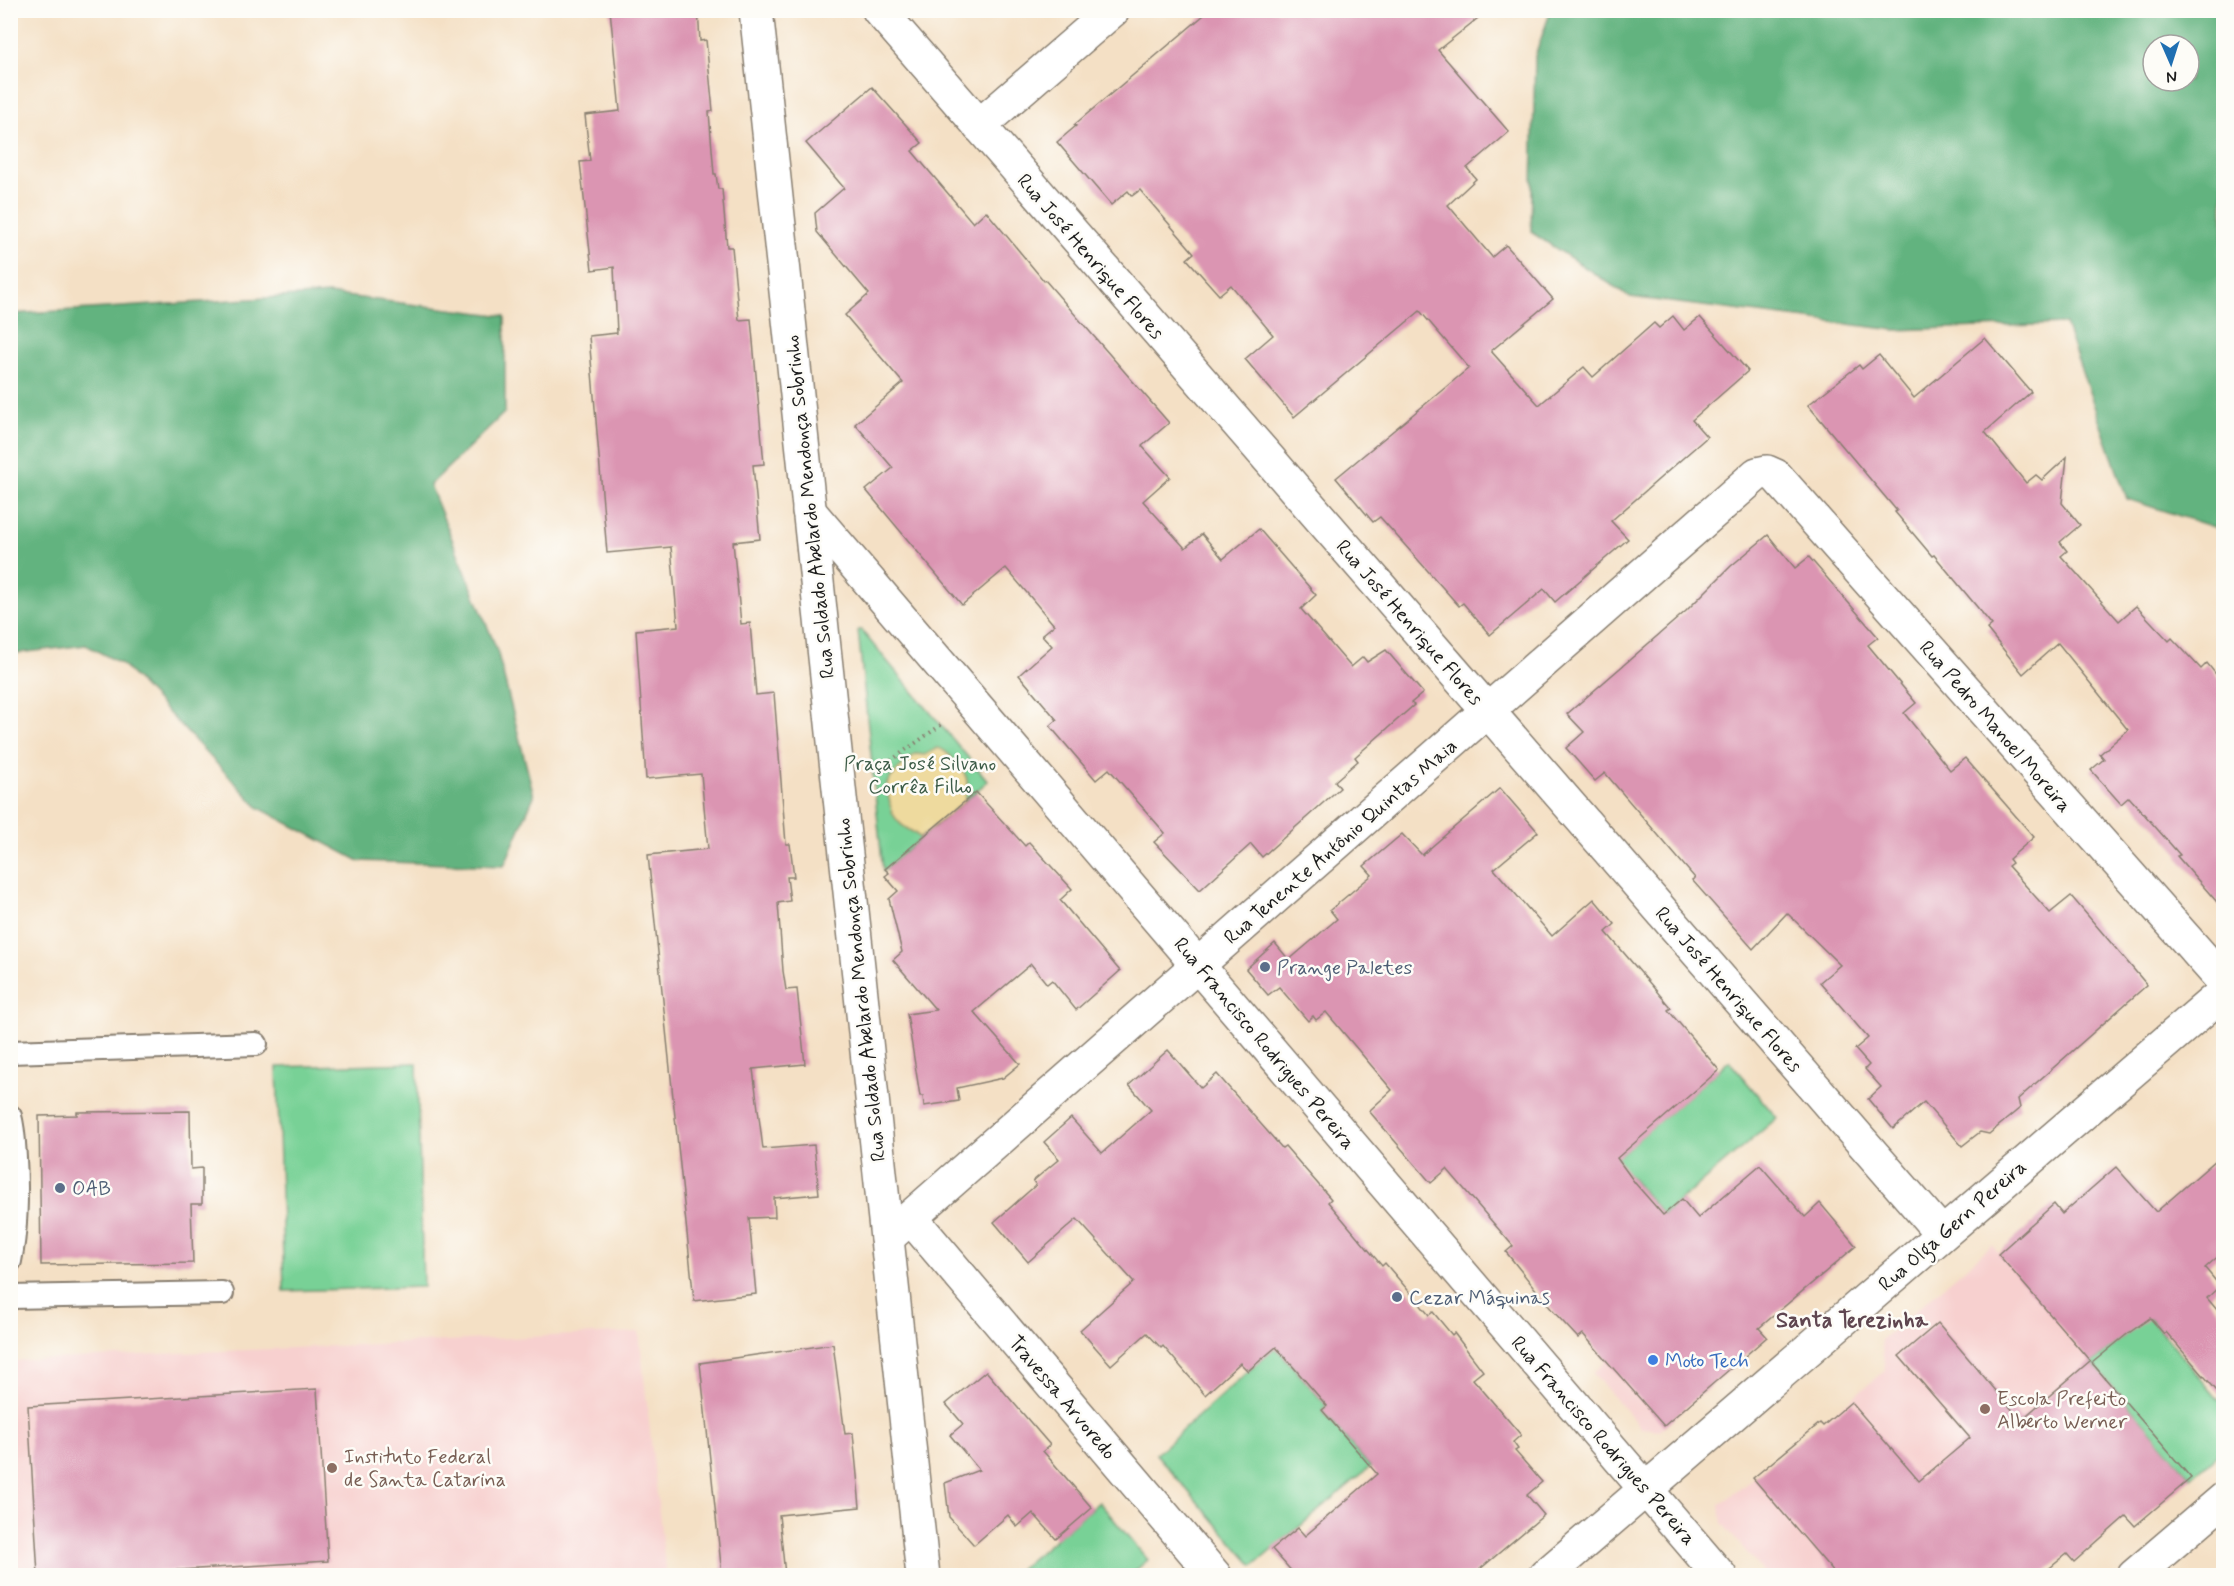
<svg xmlns="http://www.w3.org/2000/svg" width="2234" height="1586" viewBox="0 0 2234 1586" font-family="Mynerve,sans-serif">
<rect width="100%" height="100%" fill="#fdfcf7"/>
<filter id="ink" filterUnits="userSpaceOnUse"><feTurbulence type="fractalNoise" baseFrequency=".0167" numOctaves="2"/><feDisplacementMap in="SourceGraphic" scale="12" xChannelSelector="R" yChannelSelector="G"/><feConvolveMatrix kernelMatrix="1 2 1 2 8 2 1 2 1" color-interpolation-filters="sRGB"/></filter>
<filter id="wash" filterUnits="userSpaceOnUse"><feTurbulence type="fractalNoise" baseFrequency=".008" numOctaves="4" result="noise"/><feDisplacementMap in="SourceGraphic" scale="24" xChannelSelector="R" yChannelSelector="G"/><feGaussianBlur stdDeviation="1.35" result="paint"/><feColorMatrix in="noise" values="0 0 0 0 0 0 0 0 0 0 0 0 0 0 0 0 0 1.4 0 .05"/><feComposite in="paint" operator="in"/></filter>
<g filter="url(#wash)">
<rect width="100%" height="100%" fill="#f4e0c5"/>
<g fill="#f7d0cf">
<polygon points="1992,1245 2191,1478 2135,1526 2065,1447 1911,1575 1766,1575 1722,1523 1720,1505 1885,1371 1881,1340"/>
<polygon points="1641,1331 1719,1378 1660,1430 1641,1428 1593,1373"/>
<polygon points="639,1332 666,1575 11,1575 10,1361"/>
</g>
<g fill="#78d196" stroke="#4a7659" stroke-width="1.5">
<polygon points="858,630 861,630 988,781 883,871"/>
<polygon points="1729,1061 1777,1118 1663,1215 1615,1159"/>
<polygon points="417,1063 423,1287 284,1291 277,1067"/>
<polygon points="2148,1316 2223,1405 2223,1450 2191,1478 2092,1363"/>
<polygon points="1274,1348 1281,1353 1327,1406 1322,1410 1370,1467 1253,1566 1156,1454"/>
<polygon points="1099,1502 1148,1560 1130,1575 1013,1575"/>
</g>
<g fill="#62b37f" stroke="#3f684e" stroke-width="1.5" fill-rule="evenodd">
<path d="M1551 10 2223 11V530L2127 499 2065 324 1895 330 1630 297 1531 232 1535 56ZM2153 45H2189V81H2153Z"/>
<polygon points="329,294 505,316 505,412 430,485 497,650 534,796 504,866 359,861 259,808 122,664 86,645 11,654 11,314"/>
</g>
<path fill="#eeda9e" stroke="#857b5d" stroke-width="1.5" d="M938 748C946 749 966 771 967 781 968 787 965 794 965 801L920 838C913 830 904 829 898 821 893 816 891 810 890 803 889 798 886 790 887 784 889 777 910 758 916 754L925 755Z"/>
<g id="blocks">
<g fill="#db95b2">
<polygon points="610,10 698,10 700,41 706,40 713,111 709,112 714,174 716,174 718,189 722,189 727,247 732,247 739,320 751,319 764,464 753,465 760,539 733,542 741,624 750,623 756,695 774,693 786,844 790,844 794,877 787,877 790,901 778,903 783,971 786,990 797,989 805,1064 753,1069 763,1149 814,1145 819,1194 774,1198 775,1217 749,1218 756,1294 694,1301 648,855 708,849 701,774 646,779 636,630 678,626 671,547 607,553 589,336 617,333 614,267 592,270 580,162 590,161 585,115 620,111"/>
<polygon points="1210,10 1488,10 1438,50 1509,132 1467,168 1476,179 1448,205 1492,257 1506,245 1553,299 1491,351 1539,405 1584,367 1593,377 1654,323 1659,328 1673,316 1684,330 1700,317 1748,371 1692,420 1707,437 1611,521 1628,539 1555,602 1544,589 1490,635 1463,603 1459,606 1380,517 1373,522 1336,478 1469,368 1420,311 1294,417 1245,359 1273,335 1231,285 1219,295 1187,259 1194,253 1140,190 1132,196 1128,191 1111,205 1057,142 1076,126 1074,125"/>
<polygon points="872,87 922,143 912,151 973,223 986,211 1044,281 1045,280 1169,423 1142,446 1170,477 1143,501 1185,548 1202,534 1223,559 1259,529 1316,595 1301,609 1351,667 1363,657 1367,662 1386,650 1423,693 1411,703 1414,705 1355,757 1358,761 1335,781 1340,788 1262,857 1251,844 1200,890 1154,842 1165,833 1109,769 1096,780 1050,726 1057,720 1019,675 1052,646 1042,635 1054,625 1006,568 962,605 866,490 893,468 855,424 903,383 845,315 869,294 817,232 815,213 844,188 806,143"/>
<polygon points="1985,338 2031,392 1985,432 2026,483 2036,475 2042,480 2067,457 2062,503 2080,525 2060,542 2067,551 2061,556 2119,621 2136,606 2169,641 2172,638 2201,669 2207,663 2223,683 2223,909 2177,856 2180,855 2129,797 2121,804 2091,770 2104,759 2100,754 2128,730 2058,643 2023,674 1987,629 1992,625 1934,555 1932,556 1895,512 1897,511 1808,405 1859,365 1862,369 1879,355 1914,398"/>
<polygon points="1768,535 1795,568 1809,557 1878,637 1868,645 1916,703 1904,713 1950,770 1965,758 2034,837 2009,859 2012,863 2008,866 2050,913 2071,896 2147,985 2018,1099 2020,1108 1989,1134 1980,1132 1962,1146 1924,1102 1893,1129 1868,1099 1881,1087 1865,1069 1869,1065 1855,1049 1868,1038 1820,982 1840,965 1787,913 1753,949 1692,880 1695,878 1605,773 1595,781 1566,748 1584,732 1567,714 1686,611 1731,566"/>
<polygon points="1500,788 1538,832 1494,869 1552,936 1594,899 1615,924 1606,932 1671,1008 1668,1010 1719,1070 1617,1158 1635,1183 1663,1215 1682,1199 1698,1218 1760,1165 1805,1217 1820,1203 1856,1246 1759,1328 1767,1337 1664,1426 1583,1334 1578,1338 1552,1310 1506,1252 1513,1246 1447,1169 1431,1183 1369,1111 1392,1090 1326,1012 1316,1020 1313,1016 1308,1021 1279,987 1268,995 1246,969 1275,943 1289,960 1337,919 1330,910 1372,875 1364,866 1402,834 1422,855"/>
<polygon points="976,792 1025,846 1029,842 1072,889 1060,900 1120,971 1076,1010 1052,980 1047,984 1031,964 974,1012 1020,1064 1003,1078 957,1088 959,1101 924,1106 923,1096 920,1096 907,1014 936,1010 893,960 902,952 889,899 898,891 885,876 889,873 885,869"/>
<polygon points="1168,1050 1201,1088 1217,1074 1282,1148 1285,1146 1331,1199 1328,1202 1382,1266 1385,1263 1429,1315 1433,1312 1452,1335 1454,1333 1483,1371 1473,1379 1521,1435 1513,1442 1518,1449 1515,1451 1542,1482 1527,1495 1544,1515 1473,1575 1295,1575 1272,1549 1298,1528 1305,1536 1377,1474 1322,1410 1327,1406 1276,1347 1248,1371 1240,1363 1205,1395 1163,1346 1161,1348 1147,1333 1111,1365 1080,1330 1134,1282 1077,1219 1028,1262 994,1222 1036,1185 1033,1181 1059,1159 1044,1142 1071,1118 1102,1153 1151,1110 1129,1085"/>
<polygon points="190,1111 191,1169 202,1168 202,1204 191,1204 193,1263 41,1265 39,1116 77,1115 77,1112"/>
<polygon points="2223,1154 2223,1252 2205,1268 2220,1286 2207,1298 2223,1317 2223,1398 2166,1332 2164,1334 2150,1318 2126,1335 2092,1363 2191,1478 2135,1526 2126,1516 2074,1562 2067,1554 2041,1575 1836,1575 1753,1478 1820,1423 1823,1426 1851,1402 1919,1481 1970,1438 1899,1356 1938,1323 2021,1420 2090,1361 1998,1254 2054,1204 2062,1214 2116,1167 2156,1212"/>
<polygon points="833,1344 845,1434 853,1433 860,1507 779,1515 785,1575 722,1575 700,1363"/>
<polygon points="986,1371 1050,1445 1043,1451 1092,1508 1056,1539 1033,1513 1017,1527 1008,1515 974,1545 949,1517 945,1483 979,1470 950,1435 963,1424 946,1404"/>
<polygon points="317,1389 328,1561 98,1575 38,1575 28,1406"/>
</g>
</g>
</g>
<g filter="url(#ink)">
<use href="#blocks" fill-opacity="0" stroke="#887e70" stroke-width="1.5"/>
<g fill="none" stroke-linecap="round" stroke-linejoin="round">
<defs>
<g id="service">
<polyline points="10,1052 256,1044"/>
<path d="M10 1116C14 1130 14 1144 15 1158 17 1193 17 1227 10 1261"/>
<polyline points="10,1297 222,1293"/>
</g>
<g id="minor">
<polyline points="756,10 923,1576"/>
<polyline points="879,10 1942,1234"/>
<polyline points="979,126 1113,10"/>
<polyline points="809,511 1720,1576"/>
<polyline points="911,1218 1215,1576"/>
<polyline points="887,1238 1757,474 1767,472 1776,476 2224,982"/>
<polyline points="1545,1576 2224,992"/>
<polyline points="2134,1576 2224,1499"/>
</g>
</defs>
<use href="#service" stroke="#887e70" stroke-width="26"/>
<use href="#minor" stroke="#887e70" stroke-width="36"/>
<polyline stroke="#887e70" stroke-width="4" stroke-dasharray="1.5 4.5" stroke-linecap="butt" points="876,771 941,725"/>
<use href="#service" stroke="#fff" stroke-width="22"/>
<use href="#minor" stroke="#fff" stroke-width="33"/>
</g>
</g>
<g fill="#5c6f8a" stroke="#fdfcf7" stroke-width="2">
<circle cx="1265" cy="967" r="6"/>
<circle cx="60" cy="1188" r="6"/>
<circle cx="1397" cy="1297" r="6"/>
</g>
<circle fill="#3f7fe0" stroke="#fdfcf7" stroke-width="2" cx="1653" cy="1360" r="6"/>
<g fill="#8d6e63" stroke="#fdfcf7" stroke-width="2">
<circle cx="1985" cy="1409" r="6"/>
<circle cx="332" cy="1468" r="6"/>
</g>
<g text-anchor="middle" stroke-width="5" stroke-linejoin="round" paint-order="stroke">
<g font-size="20" fill="#1c1c1c" stroke="#fdfcf7">
<text transform="translate(1091 256) rotate(49)" y="7">Rua José Henrique Flores</text>
<text transform="translate(809 507) rotate(-96)" y="7">Rua Soldado Abelardo Mendonça Sobrinho</text>
<text transform="translate(1410 622) rotate(49)" y="7">Rua José Henrique Flores</text>
<text transform="translate(1996 726) rotate(49)" y="7">Rua Pedro Manoel Moreira</text>
<text transform="translate(1340 841) rotate(-41)" y="7">Rua Tenente Antônio Quintas Maia</text>
<text transform="translate(1729 989) rotate(49)" y="7">Rua José Henrique Flores</text>
<text transform="translate(860 990) rotate(-96)" y="7">Rua Soldado Abelardo Mendonça Sobrinho</text>
<text transform="translate(1265 1043) rotate(50)" y="7">Rua Francisco Rodrigues Pereira</text>
<text transform="translate(1952 1225) rotate(-41)" y="7">Rua Olga Gern Pereira</text>
<text transform="translate(1063 1397) rotate(50)" y="7">Travessa Arvoredo</text>
<text transform="translate(1604 1440) rotate(49)" y="7">Rua Francisco Rodrigues Pereira</text>
</g>
<g font-size="20" fill="#3c5b47" stroke="#fdfcf7">
<text x="920" y="770">Praça José Silvano<tspan x="920" dy="23">Corrêa Filho</tspan></text>
</g>
<g font-size="20" fill="#4e5e75" stroke="#fdfcf7" text-anchor="start">
<text x="1277" y="974">Prange Paletes</text>
<text x="72" y="1195">OAB</text>
<text x="1409" y="1304">Cezar Máquinas</text>
</g>
<g font-size="20" fill="#366cbe" stroke="#fdfcf7" text-anchor="start">
<text x="1665" y="1367">Moto Tech</text>
</g>
<g font-size="20" fill="#785e54" stroke="#fdfcf7" text-anchor="start">
<text x="1997" y="1405">Escola Prefeito<tspan x="1997" dy="23">Alberto Werner</tspan></text>
<text x="344" y="1463">Instituto Federal<tspan x="344" dy="23">de Santa Catarina</tspan></text>
</g>
<g font-size="22" font-weight="bold" fill="#5f4650" stroke="#fdfcf7">
<text x="1852" y="1327">Santa Terezinha</text>
</g>
</g>
<rect width="2234" height="1586" fill="none" stroke="#fdfcf7" stroke-width="36"/>
<g transform="translate(2171 63) rotate(177)"><circle r="28" fill="#fdfcf7" stroke="#a3a29f" stroke-width="1.5"/>
<path d="M0-4.5L10 22L0 15L-10 22Z" fill="#1f6fb2"/>
<text y="-9" font-size="16" font-weight="bold" text-anchor="middle" fill="#1c1c1c">N</text>
</g>
</svg>
